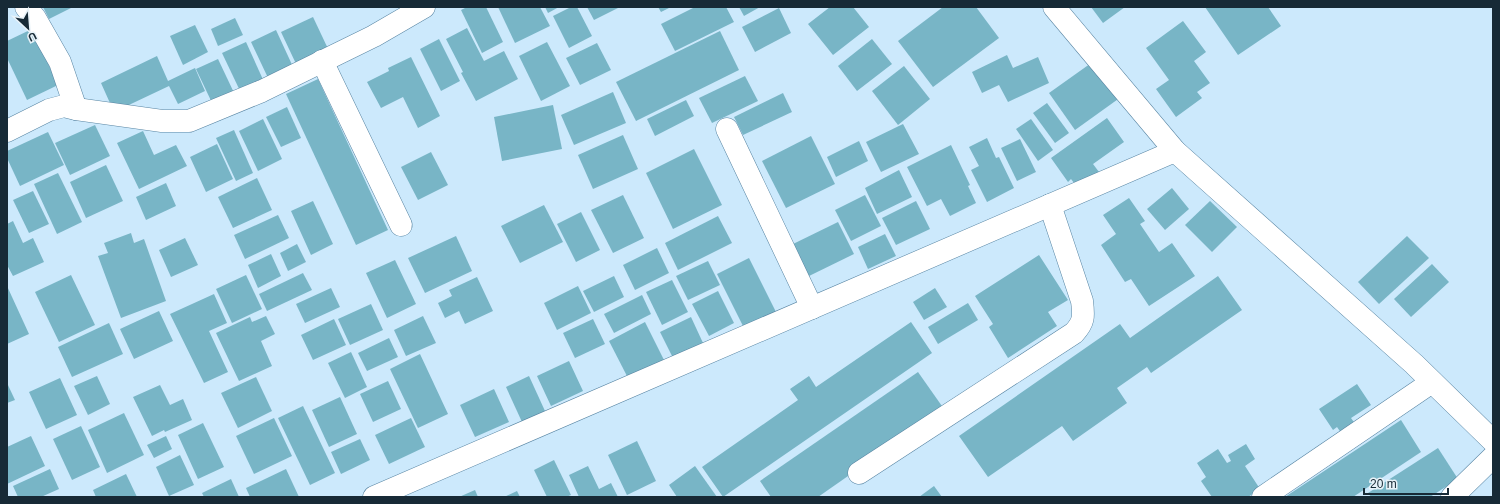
<svg xmlns="http://www.w3.org/2000/svg" width="1500" height="504" viewBox="0 0 1500 504" font-family="Arial,sans-serif">
<rect width="100%" height="100%" fill="#cce9fc"/>
<g fill="#78b5c6">
<polygon points="43,7 73,7 49,19"/>
<polygon points="467,7 486,7 503,42 482,53 461,10"/>
<polygon points="498,7 540,7 550,26 515,43"/>
<polygon points="545,7 559,7 548,13"/>
<polygon points="571,7 577,7 592,36 569,48 553,16"/>
<polygon points="587,7 620,7 594,20"/>
<polygon points="658,7 671,7 661,12"/>
<polygon points="695,7 726,7 734,22 675,51 661,24"/>
<polygon points="739,7 760,7 744,16"/>
<polygon points="830,7 853,7 869,27 833,55 808,24"/>
<polygon points="943,7 976,7 999,38 933,87 898,41"/>
<polygon points="1091,7 1125,7 1103,23"/>
<polygon points="1205,7 1268,7 1281,26 1238,55"/>
<polygon points="779,8 791,33 755,52 742,27"/>
<polygon points="313,17 330,53 298,68 281,32"/>
<polygon points="235,18 243,35 218,46 211,29"/>
<polygon points="1183,21 1206,52 1194,61 1210,83 1197,92 1202,98 1176,117 1156,89 1169,80 1146,48"/>
<polygon points="195,25 208,52 183,65 170,36"/>
<polygon points="467,28 484,61 504,51 518,79 476,101 461,73 463,72 446,39"/>
<polygon points="32,29 58,85 27,100 7,58 7,41"/>
<polygon points="276,30 294,69 269,80 251,42"/>
<polygon points="720,31 739,70 636,121 616,82"/>
<polygon points="439,39 460,81 441,91 420,49"/>
<polygon points="872,39 892,64 857,91 838,66"/>
<polygon points="246,42 265,84 242,95 222,53"/>
<polygon points="547,42 570,86 541,101 519,56"/>
<polygon points="597,43 611,70 580,85 566,58"/>
<polygon points="1007,55 1013,68 1038,57 1049,83 1008,102 999,85 982,93 972,72"/>
<polygon points="157,56 168,81 195,68 205,91 178,104 169,86 114,112 101,83"/>
<polygon points="411,57 440,116 418,128 403,97 381,108 367,82 389,71 388,68"/>
<polygon points="218,59 236,97 214,107 196,69"/>
<polygon points="1094,61 1121,97 1075,130 1049,93"/>
<polygon points="904,66 930,99 898,125 872,91"/>
<polygon points="745,76 758,101 712,123 699,98"/>
<polygon points="318,79 388,230 356,245 286,94"/>
<polygon points="613,92 626,123 574,145 561,115"/>
<polygon points="783,93 792,112 743,135 734,117"/>
<polygon points="686,100 694,116 655,136 647,119"/>
<polygon points="1047,103 1069,133 1055,143 1033,113"/>
<polygon points="553,105 562,149 502,161 494,117"/>
<polygon points="287,107 301,138 281,147 266,117"/>
<polygon points="1107,118 1124,142 1093,164 1099,172 1078,188 1071,179 1068,182 1051,158"/>
<polygon points="263,119 282,159 258,171 239,131"/>
<polygon points="1031,119 1053,150 1038,161 1016,129"/>
<polygon points="903,124 919,154 881,172 866,142"/>
<polygon points="95,125 110,156 70,175 55,143"/>
<polygon points="234,130 253,173 236,181 216,138"/>
<polygon points="143,131 154,155 176,145 187,166 139,189 117,143"/>
<polygon points="48,132 64,165 20,186 7,158 7,151"/>
<polygon points="623,135 638,169 593,189 578,155"/>
<polygon points="811,136 835,184 786,208 762,161"/>
<polygon points="987,138 996,158 999,157 1014,188 987,202 971,170 979,166 969,147"/>
<polygon points="1020,139 1036,172 1017,181 1001,148"/>
<polygon points="859,141 868,161 836,177 827,157"/>
<polygon points="217,144 233,179 206,192 190,157"/>
<polygon points="951,145 970,185 968,186 976,203 950,216 941,199 927,206 907,167"/>
<polygon points="694,149 722,205 673,229 646,173"/>
<polygon points="431,152 448,185 418,200 401,167"/>
<polygon points="106,165 123,201 86,218 70,182"/>
<polygon points="899,170 912,197 877,214 865,188"/>
<polygon points="58,173 82,222 57,234 34,184"/>
<polygon points="257,178 272,210 233,228 218,197"/>
<polygon points="166,183 176,206 146,220 136,197"/>
<polygon points="1172,188 1189,209 1165,230 1147,209"/>
<polygon points="33,191 49,224 29,233 13,200"/>
<polygon points="623,195 644,238 613,253 591,210"/>
<polygon points="865,195 881,226 851,241 835,210"/>
<polygon points="1129,198 1145,221 1140,224 1159,252 1172,243 1195,276 1149,306 1131,279 1125,282 1101,245 1116,234 1103,215"/>
<polygon points="313,201 333,244 311,255 291,211"/>
<polygon points="916,201 930,229 896,245 882,218"/>
<polygon points="1210,201 1237,227 1212,252 1185,225"/>
<polygon points="544,205 563,242 520,263 501,226"/>
<polygon points="581,212 600,250 576,262 557,224"/>
<polygon points="278,215 289,238 245,259 234,235"/>
<polygon points="718,216 732,243 678,270 665,243"/>
<polygon points="13,221 23,243 33,238 44,262 13,276 7,265 7,224"/>
<polygon points="838,222 854,254 807,277 791,245"/>
<polygon points="131,233 134,243 144,239 166,301 121,318 98,256 108,253 104,243"/>
<polygon points="885,234 896,256 868,269 858,247"/>
<polygon points="456,236 472,271 425,293 408,258"/>
<polygon points="1407,236 1429,258 1379,304 1358,282"/>
<polygon points="185,238 198,265 171,277 159,250"/>
<polygon points="297,244 306,262 288,271 280,253"/>
<polygon points="657,248 669,273 635,290 623,265"/>
<polygon points="271,254 281,276 258,288 248,265"/>
<polygon points="1039,255 1068,300 1048,312 1057,326 1008,358 989,327 993,324 975,296"/>
<polygon points="749,258 776,312 744,328 717,274"/>
<polygon points="395,260 416,304 387,318 366,273"/>
<polygon points="708,261 720,285 688,300 676,276"/>
<polygon points="1432,264 1449,282 1411,317 1394,299"/>
<polygon points="303,273 312,290 267,311 259,294"/>
<polygon points="71,275 95,325 59,342 35,292"/>
<polygon points="246,275 262,309 232,323 216,289"/>
<polygon points="614,276 624,297 594,312 583,291"/>
<polygon points="1218,276 1242,310 1151,373 1147,367 1117,388 1127,403 1073,441 1062,426 988,477 959,436 1120,324 1130,338"/>
<polygon points="477,277 493,311 465,324 459,311 445,318 438,303 452,296 449,290"/>
<polygon points="672,280 688,312 662,325 646,292"/>
<polygon points="7,286 29,334 7,344"/>
<polygon points="578,286 591,313 557,330 544,303"/>
<polygon points="331,288 340,307 305,323 296,304"/>
<polygon points="935,288 947,307 924,320 913,302"/>
<polygon points="718,291 734,323 709,336 692,304"/>
<polygon points="214,294 227,323 209,331 228,372 204,383 170,314"/>
<polygon points="642,295 651,314 614,333 604,314"/>
<polygon points="968,303 978,320 938,344 928,327"/>
<polygon points="371,304 383,330 350,345 338,319"/>
<polygon points="159,311 173,341 134,359 120,329"/>
<polygon points="266,316 275,334 261,341 272,366 239,381 216,333 250,317 252,322"/>
<polygon points="423,316 436,343 406,356 394,330"/>
<polygon points="691,317 703,343 673,358 660,332"/>
<polygon points="334,319 346,345 313,360 301,335"/>
<polygon points="593,319 605,344 575,358 563,333"/>
<polygon points="645,322 664,360 628,378 609,341"/>
<polygon points="911,322 932,353 723,497 702,467 798,400 790,389 809,376 816,387"/>
<polygon points="109,323 123,354 72,377 58,347"/>
<polygon points="389,338 398,357 367,371 358,353"/>
<polygon points="351,352 367,387 345,398 328,363"/>
<polygon points="420,354 448,414 418,428 390,369"/>
<polygon points="569,361 583,391 551,406 537,376"/>
<polygon points="918,372 944,409 818,497 771,497 760,481"/>
<polygon points="97,376 110,404 88,415 74,386"/>
<polygon points="529,376 545,411 522,422 506,387"/>
<polygon points="256,377 272,411 238,428 221,393"/>
<polygon points="60,378 77,415 46,429 29,392"/>
<polygon points="388,381 401,409 373,422 360,394"/>
<polygon points="7,383 15,400 7,403"/>
<polygon points="1357,384 1371,405 1351,418 1358,428 1344,437 1337,427 1333,430 1319,409"/>
<polygon points="160,385 170,405 183,399 192,420 165,432 164,430 152,436 133,397"/>
<polygon points="494,389 509,422 475,437 460,405"/>
<polygon points="340,397 357,434 329,447 312,410"/>
<polygon points="303,406 335,473 310,485 278,418"/>
<polygon points="124,413 144,455 107,473 88,430"/>
<polygon points="274,418 292,456 254,474 236,436"/>
<polygon points="411,418 425,447 389,464 375,435"/>
<polygon points="1401,420 1421,452 1353,497 1285,497"/>
<polygon points="203,423 224,467 198,479 178,435"/>
<polygon points="81,426 100,467 72,480 53,439"/>
<polygon points="31,436 45,466 7,484 7,447"/>
<polygon points="166,436 172,449 154,458 147,445"/>
<polygon points="360,439 370,460 341,474 331,452"/>
<polygon points="637,441 656,481 627,495 608,455"/>
<polygon points="1246,444 1255,459 1245,466 1260,489 1248,497 1212,497 1201,481 1206,477 1197,463 1218,449 1227,463 1231,461 1228,455"/>
<polygon points="1438,448 1458,479 1430,497 1371,497 1368,493"/>
<polygon points="180,455 194,485 169,496 156,467"/>
<polygon points="554,460 571,495 566,497 547,497 534,470"/>
<polygon points="588,466 599,489 611,483 618,497 579,497 569,475"/>
<polygon points="695,466 717,497 677,497 669,485"/>
<polygon points="50,469 59,489 41,497 18,497 13,486"/>
<polygon points="286,469 299,497 250,497 246,488"/>
<polygon points="126,474 137,497 96,497 93,490"/>
<polygon points="231,479 239,497 204,497 202,493"/>
<polygon points="934,486 942,497 919,497"/>
<polygon points="475,490 478,497 459,497"/>
<polygon points="517,491 520,497 504,497"/>
</g>
<g fill="none" stroke-linecap="round" stroke-linejoin="round">
<defs>
<g id="minor">
<polyline points="26,7 35,18 60,62 76,109"/>
<polyline points="1054,7 1175,151"/>
<polyline points="322,61 401,225"/>
<polyline points="727,129 812,308"/>
<polyline points="7,131 49,110 64,106 76,109 162,121 189,121 262,91 374,36 424,7"/>
<path d="M859 473 1074 333C1084 322 1084 317 1082 301L1050 205"/>
<polyline points="374,497 1175,151 1414,364 1493,441"/>
<polyline points="1263,497 1432,382"/>
<polyline points="1452,497 1493,457"/>
</g>
</defs>
<use href="#minor" stroke="#5885a3" stroke-width="23"/>
<use href="#minor" stroke="#fff" stroke-width="22"/>
</g>
<rect width="1500" height="504" fill="none" stroke="#172a36" stroke-width="16"/>
<g transform="translate(28 28) rotate(154)" stroke="#e9f3f9" stroke-width="3" paint-order="stroke">
<path d="M0-3L7 15L0 10L-7 15Z" fill="#172a36"/>
<text y="-6" font-size="11" font-weight="bold" text-anchor="middle" fill="#172a36">U</text>
</g>
<path d="M1364 488v6h84v-6" fill="none" stroke="#172a36" stroke-width="2"/>
<text x="1370" y="488" font-size="12" fill="#172a36" stroke="#e9f3f9" stroke-width="3" paint-order="stroke">20 m</text>
</svg>
